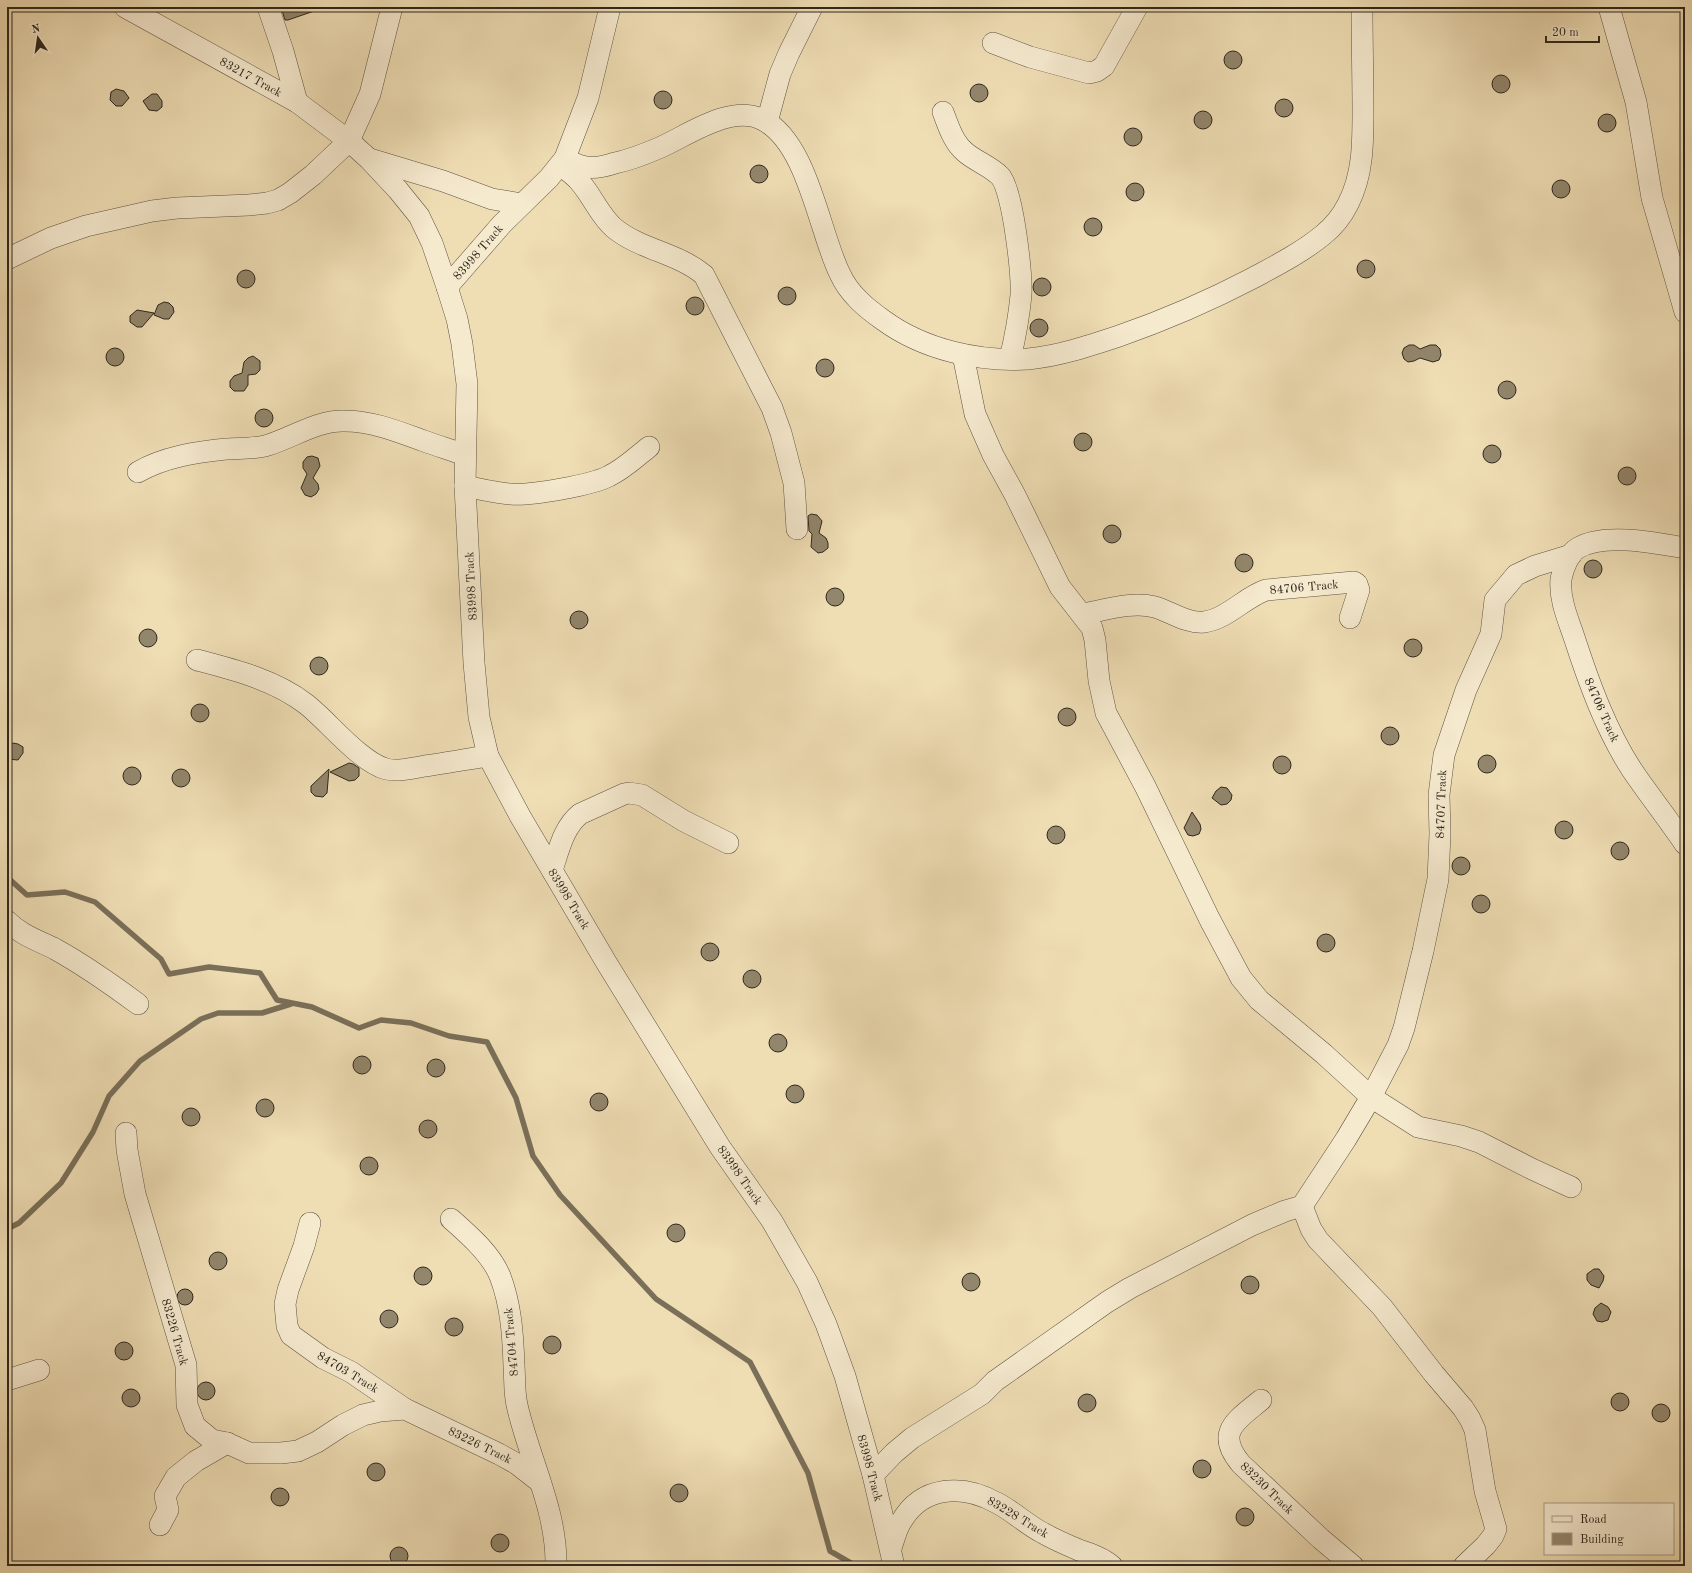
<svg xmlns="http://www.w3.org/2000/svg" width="1692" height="1573" viewBox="0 0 1692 1573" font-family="'Old Standard TT',serif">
<rect width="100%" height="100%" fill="#efddb4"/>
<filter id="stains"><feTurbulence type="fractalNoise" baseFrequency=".005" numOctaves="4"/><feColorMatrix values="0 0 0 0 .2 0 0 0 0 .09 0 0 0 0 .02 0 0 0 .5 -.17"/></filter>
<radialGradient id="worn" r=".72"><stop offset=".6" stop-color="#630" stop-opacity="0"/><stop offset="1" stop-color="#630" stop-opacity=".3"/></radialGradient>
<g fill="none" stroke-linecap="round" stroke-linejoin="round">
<g stroke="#7a6f59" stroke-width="5.5">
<polyline points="7,877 27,895 65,892 95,902 161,959 169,974 209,967 260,973 277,1000 312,1007 359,1028 381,1020 411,1023 449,1036 487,1042 516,1098 533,1156 560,1195 656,1299 750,1362 808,1473 830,1551 856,1566"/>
<polyline points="7,1229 19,1223 61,1183 93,1132 109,1096 140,1061 201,1019 218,1013 262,1013 291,1004"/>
<polyline points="940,1566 949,1565 951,1566"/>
</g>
</g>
<g fill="#92866c" stroke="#2e271d">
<polygon points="281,7 319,7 320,9 288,20 285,20"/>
<circle cx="1233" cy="60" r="9"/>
<circle cx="1501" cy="84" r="9"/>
<circle cx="979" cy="93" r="9"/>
<polygon points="116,89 124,91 129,98 122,106 116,106 110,100 111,92"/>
<circle cx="663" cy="100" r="9"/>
<polygon points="152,94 157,94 162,101 162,107 157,111 149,110 143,101"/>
<circle cx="1284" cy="108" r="9"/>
<circle cx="1203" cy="120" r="9"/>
<circle cx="1607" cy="123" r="9"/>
<circle cx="1133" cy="137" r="9"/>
<circle cx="759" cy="174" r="9"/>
<circle cx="1561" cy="189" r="9"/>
<circle cx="1135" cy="192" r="9"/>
<circle cx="1093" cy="227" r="9"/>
<circle cx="1366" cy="269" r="9"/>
<circle cx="246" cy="279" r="9"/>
<circle cx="1042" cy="287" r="9"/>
<circle cx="787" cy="296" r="9"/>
<circle cx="695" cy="306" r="9"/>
<polygon points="164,302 169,303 173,307 174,312 169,319 164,319 154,315 158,305"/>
<polygon points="137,310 154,313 142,327 137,327 130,322 130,316"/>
<circle cx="1039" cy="328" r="9"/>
<polygon points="1409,345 1414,345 1420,349 1430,345 1436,345 1440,349 1441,355 1439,360 1433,362 1420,358 1414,361 1408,362 1404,359 1402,353 1404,348"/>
<circle cx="115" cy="357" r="9"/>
<polygon points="253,356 260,361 260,370 256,374 248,375 248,385 244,391 234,391 230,387 230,381 234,376 242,373 244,362 248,358"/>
<circle cx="825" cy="368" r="9"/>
<circle cx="1507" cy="390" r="9"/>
<circle cx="264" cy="418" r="9"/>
<circle cx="1083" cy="442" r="9"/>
<circle cx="1492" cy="454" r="9"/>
<polygon points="312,456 318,458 320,466 313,478 318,484 319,489 316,494 311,497 305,495 301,488 307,474 303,468 303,462 307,457"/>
<circle cx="1627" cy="476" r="9"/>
<polygon points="811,514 817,515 822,521 819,533 826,538 828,543 828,548 823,552 818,553 811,547 812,534 809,531 808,516"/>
<circle cx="1112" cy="534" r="9"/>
<circle cx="1244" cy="563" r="9"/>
<circle cx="1593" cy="569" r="9"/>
<circle cx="835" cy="597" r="9"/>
<circle cx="579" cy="620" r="9"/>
<circle cx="148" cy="638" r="9"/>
<circle cx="1413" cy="648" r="9"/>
<circle cx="319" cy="666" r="9"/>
<circle cx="200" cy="713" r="9"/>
<circle cx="1067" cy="717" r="9"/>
<circle cx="1390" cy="736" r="9"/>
<polygon points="13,743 18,744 23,747 23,753 18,760 7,759 7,747"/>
<circle cx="1487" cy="764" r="9"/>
<circle cx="1282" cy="765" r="9"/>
<polygon points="349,763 353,764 359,768 359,776 355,780 349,781 330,772"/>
<circle cx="132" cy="776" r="9"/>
<polygon points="329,769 327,793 323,797 315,796 311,792 311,786"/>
<circle cx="181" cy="778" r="9"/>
<polygon points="1221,787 1227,788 1232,795 1231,800 1227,804 1221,805 1212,798 1216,791"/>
<polygon points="1192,812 1200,824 1201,829 1199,834 1193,836 1188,835 1184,828"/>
<circle cx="1564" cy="830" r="9"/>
<circle cx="1056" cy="835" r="9"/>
<circle cx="1620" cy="851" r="9"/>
<circle cx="1461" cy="866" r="9"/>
<circle cx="1481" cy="904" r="9"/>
<circle cx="1326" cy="943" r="9"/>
<circle cx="710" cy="952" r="9"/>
<circle cx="752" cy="979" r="9"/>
<circle cx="778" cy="1043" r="9"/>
<circle cx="362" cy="1065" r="9"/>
<circle cx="436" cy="1068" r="9"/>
<circle cx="795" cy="1094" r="9"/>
<circle cx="599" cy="1102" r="9"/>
<circle cx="265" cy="1108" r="9"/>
<circle cx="191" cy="1117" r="9"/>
<circle cx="428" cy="1129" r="9"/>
<circle cx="369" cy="1166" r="9"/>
<circle cx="676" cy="1233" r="9"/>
<circle cx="218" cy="1261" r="9"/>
<circle cx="423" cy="1276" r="9"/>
<polygon points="1594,1269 1599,1269 1604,1276 1603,1281 1599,1288 1591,1285 1587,1280 1587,1274"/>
<circle cx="971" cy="1282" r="9"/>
<circle cx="1250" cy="1285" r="9"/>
<circle cx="185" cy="1297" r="8"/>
<polygon points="1601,1303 1608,1307 1611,1312 1608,1320 1602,1322 1597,1321 1593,1314 1595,1308"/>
<circle cx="389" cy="1319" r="9"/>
<circle cx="454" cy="1327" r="9"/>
<circle cx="552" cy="1345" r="9"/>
<circle cx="124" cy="1351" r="9"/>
<circle cx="206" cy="1391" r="9"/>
<circle cx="131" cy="1398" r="9"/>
<circle cx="1620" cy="1402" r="9"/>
<circle cx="1087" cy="1403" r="9"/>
<circle cx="1661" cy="1413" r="9"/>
<circle cx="1202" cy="1469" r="9"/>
<circle cx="376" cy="1472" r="9"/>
<circle cx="679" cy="1493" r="9"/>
<circle cx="280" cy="1497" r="9"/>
<circle cx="1245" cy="1517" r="9"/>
<circle cx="500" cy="1543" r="9"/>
<circle cx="399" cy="1556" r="9"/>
</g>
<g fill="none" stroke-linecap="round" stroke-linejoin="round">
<defs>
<g id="minor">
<polyline points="125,7 297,102 349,141 369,159 398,190 419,216 432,243 447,287 457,319 462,344 467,384 465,486 474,663 479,717 488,756 520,816 606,962 720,1147 772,1221 807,1282 826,1324 845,1376 873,1475 894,1566"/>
<polyline points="268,7 283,51 297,102"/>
<polyline points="1609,7 1636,102 1652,198 1685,312"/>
<polyline points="993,43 1030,57 1089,73 1097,71 1104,66 1137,7"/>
<path d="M943 112C948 125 953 142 965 152 975 161 990 166 1000 176 1013 190 1022 274 1021 295 1019 317 1015 338 1010 359"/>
<polyline points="767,122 780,74 789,53 812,7"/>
<path d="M565 158C571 162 578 166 586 167 596 169 606 166 615 163 630 160 645 154 659 148 687 136 731 103 763 120 808 143 819 232 840 274 849 294 866 308 883 320 924 350 979 362 1028 359 1059 356 1089 346 1119 336 1165 320 1209 301 1253 278 1277 265 1301 253 1323 235 1333 227 1342 216 1348 204 1363 175 1363 144 1363 112 1363 77 1362 42 1362 7"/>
<polyline points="370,159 443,181 492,199 522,204"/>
<path d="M560 165C567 170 574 175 579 181 592 195 599 215 614 228 641 250 678 253 704 275L772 408 781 433 794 483 797 529"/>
<polyline points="7,259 51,238 86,226 152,211 177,208 249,205 267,203 278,200 290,193 313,175 349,141 370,94 392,7"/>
<polyline points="447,287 502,224 549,178 565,158 588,98 610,7"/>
<path d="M138 472C164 457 196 452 226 449 239 448 252 449 265 446 293 438 316 420 345 421 373 421 399 432 424 441 438 446 451 450 465 455"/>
<path d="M465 486C480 489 495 493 511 494 529 496 593 485 609 476 624 469 636 457 649 447"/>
<path d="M1685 548C1657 543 1604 532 1578 548 1569 553 1563 568 1561 579 1559 599 1568 619 1574 637 1589 683 1606 730 1632 770 1649 795 1668 819 1685 844"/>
<polyline points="1571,555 1535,566 1516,575 1495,600 1491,634 1466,690 1444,755 1439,795 1440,834 1438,879 1423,951 1404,1028 1398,1045 1371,1097 1418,1127 1461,1136 1479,1142 1532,1169 1571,1187"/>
<path d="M1083 614C1105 610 1132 601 1155 607 1171 612 1188 624 1204 622 1227 619 1245 597 1266 590L1354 582 1357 584 1359 590 1350 618"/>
<path d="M197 660C235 670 275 680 306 704 328 721 360 762 386 769 398 772 413 768 425 766 446 763 467 759 488 756"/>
<path d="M552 870C559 850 563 828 580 814L624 794 629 793 642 795 684 821 728 843"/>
<path d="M7 921C21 935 37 940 55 949 84 965 111 984 138 1004"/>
<polyline points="126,1133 127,1150 135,1194 186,1365 187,1405 195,1426 212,1440 227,1443 249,1453 281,1453 298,1451 317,1442 343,1425 363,1415 380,1411 405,1409 499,1454 517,1464 540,1482"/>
<polyline points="1302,1206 1311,1229 1318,1240 1382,1307 1434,1374 1463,1408 1470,1419 1475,1430 1485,1491 1496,1529 1493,1536 1486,1545 1464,1566"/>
<path d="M451 1219C469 1235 491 1254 500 1276 511 1305 513 1335 514 1366 515 1379 514 1392 517 1405 529 1459 557 1510 556 1566"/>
<polyline points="310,1223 304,1246 288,1290 285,1304 287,1326 291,1335 323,1358 351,1372 405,1409"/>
<polyline points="7,1380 39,1370"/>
<path d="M1261 1400C1237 1420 1214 1432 1241 1464L1321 1539 1353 1566"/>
<polyline points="873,1475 894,1453 912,1438 982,1394 995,1381 1107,1302 1130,1288 1252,1225 1285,1211 1302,1206 1346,1139 1371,1097 1324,1054 1259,1000 1241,978 1210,920 1145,786 1106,713 1099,681 1095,640 1092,628 1060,587 1015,495 993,455 975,414 963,355"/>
<polyline points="160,1525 168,1510 165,1496 176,1477 196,1461 227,1443"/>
<path d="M891 1548C894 1540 896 1530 901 1522 922 1485 963 1484 997 1503 1013 1511 1027 1525 1043 1533 1055 1540 1067 1545 1079 1550 1091 1554 1103 1558 1112 1566"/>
</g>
</defs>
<use href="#minor" stroke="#5e5443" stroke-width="22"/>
<use href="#minor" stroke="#f5e9ce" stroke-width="21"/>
</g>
<g text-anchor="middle" stroke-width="3" stroke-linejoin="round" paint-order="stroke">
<g font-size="12" fill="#2e271d" stroke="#f5e9ce">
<text transform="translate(251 77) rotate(29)" y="4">83217 Track</text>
<text transform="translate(478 252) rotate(-49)" y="4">83998 Track</text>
<text transform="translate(471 586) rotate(-93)" y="4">83998 Track</text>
<text transform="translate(1304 587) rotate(-5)" y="4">84706 Track</text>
<text transform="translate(1602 710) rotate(66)" y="4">84706 Track</text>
<text transform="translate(1441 804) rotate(-88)" y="4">84707 Track</text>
<text transform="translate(569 899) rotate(59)" y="4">83998 Track</text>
<text transform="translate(740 1175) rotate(55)" y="4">83998 Track</text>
<text transform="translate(175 1332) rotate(74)" y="4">83226 Track</text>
<text transform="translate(511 1342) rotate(-95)" y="4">84704 Track</text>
<text transform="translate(348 1372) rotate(31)" y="4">84703 Track</text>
<text transform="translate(480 1445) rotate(26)" y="4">83226 Track</text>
<text transform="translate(870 1468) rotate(75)" y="4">83998 Track</text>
<text transform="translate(1267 1488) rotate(44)" y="4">83230 Track</text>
<text transform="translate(1018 1517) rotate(31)" y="4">83228 Track</text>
</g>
</g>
<rect width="1692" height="1573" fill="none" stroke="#efddb4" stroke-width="24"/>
<rect x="8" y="8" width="1676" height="1557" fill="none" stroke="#2e271d" stroke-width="2"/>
<rect x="12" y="12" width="1668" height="1549" fill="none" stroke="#2e271d"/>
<rect x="1544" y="1503" width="130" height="52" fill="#f5e9ce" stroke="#a59b87"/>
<rect x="1552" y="1516" width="20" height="6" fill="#f5e9ce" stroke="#a59b87"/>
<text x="1580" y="1523" font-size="12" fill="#2e271d">Road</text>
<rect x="1552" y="1533" width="20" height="12" fill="#92866c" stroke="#a59b87"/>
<text x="1580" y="1543" font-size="12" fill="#2e271d">Building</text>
<g transform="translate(38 38) rotate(347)" stroke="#f5e9ce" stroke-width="3" paint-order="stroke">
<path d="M0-3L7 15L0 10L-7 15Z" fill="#2e271d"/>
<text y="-6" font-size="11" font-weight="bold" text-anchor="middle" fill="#2e271d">N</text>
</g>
<path d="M1546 36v6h53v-6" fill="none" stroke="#2e271d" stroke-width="2"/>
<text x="1552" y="36" font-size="12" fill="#2e271d" stroke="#f5e9ce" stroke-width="3" paint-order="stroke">20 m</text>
<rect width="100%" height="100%" filter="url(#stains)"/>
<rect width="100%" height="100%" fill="url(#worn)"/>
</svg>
